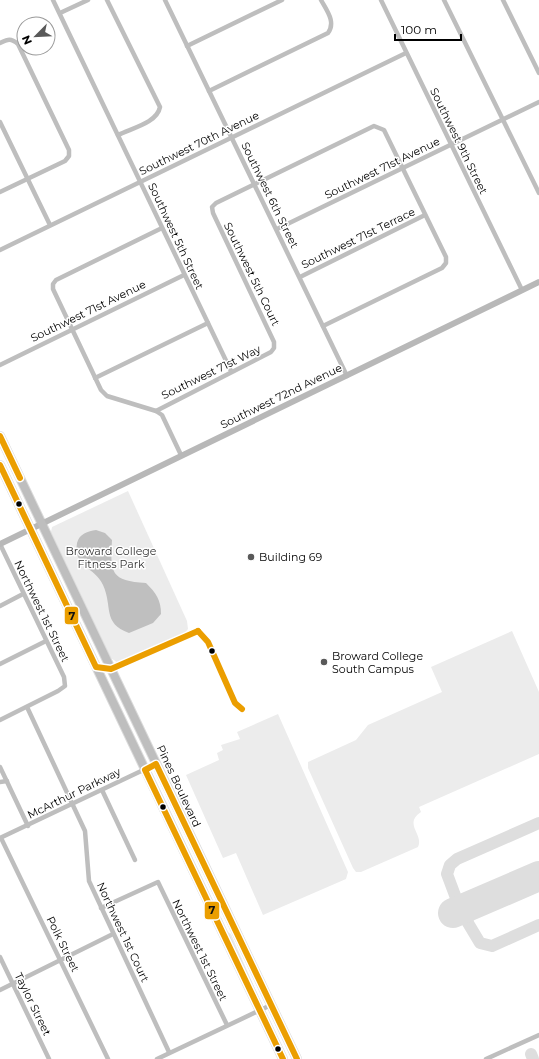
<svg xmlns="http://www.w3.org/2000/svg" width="539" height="1059" viewBox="0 0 539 1059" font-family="Montserrat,sans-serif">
<rect width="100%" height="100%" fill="#fff"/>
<g fill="#ececec">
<polygon points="128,491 187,621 188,629 184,634 118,663 111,658 51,532 52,527"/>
<path d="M512 631 539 692V754L419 807 421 812C403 824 424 834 418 847L361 872H356L353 868 308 768V762L356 740 368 725 442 692 431 667Z"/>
<polygon points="278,714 348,872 346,879 263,915 236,853 223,858 186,775 219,760 217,753 223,750 221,745 240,739 237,732"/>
<polygon points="226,931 231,934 260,1000 258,1001"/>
</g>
<path fill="#bfbfbf" d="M96 530 105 533 112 540C110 573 111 581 146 583 156 593 161 600 161 614L153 623 129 633C102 623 113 607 103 585 95 567 73 567 77 543 79 534 88 531 96 530Z"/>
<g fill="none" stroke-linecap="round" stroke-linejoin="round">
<g stroke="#dedede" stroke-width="12">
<polyline points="539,823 457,859 450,865 447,874 456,898 466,908 468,923 480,943 492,946 539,925"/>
<polyline points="531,1054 533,1059"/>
</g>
<polyline stroke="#dedede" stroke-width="30" points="453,913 539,876"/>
<defs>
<g id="highway">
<polyline points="0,436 297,1059"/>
<polyline points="0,465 283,1059"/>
</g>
</defs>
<use href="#highway" stroke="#dbdbdb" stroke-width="10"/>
<g stroke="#bebebe" stroke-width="4.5">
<polyline points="53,0 231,371"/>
<path d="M107 0 160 107C157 123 132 128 118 135"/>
<polyline points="165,0 347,376"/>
<polyline points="381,0 522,290"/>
<polyline points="444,0 539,193"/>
<polyline points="503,0 539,73"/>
<polyline points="60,13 88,0"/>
<path d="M0 43C8 39 11 38 18 44L69 150V156L65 161 0 192"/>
<polyline points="187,46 282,0"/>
<path d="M209 91 328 33C336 22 327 11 321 0"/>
<polyline points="0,122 50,225"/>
<polyline points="162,228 56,280 53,284 53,289 101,390 107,396 156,411 271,352 274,348 274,342 213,213 212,207 216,203 374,126 384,130 446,257 446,263 442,268 323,326"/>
<polyline points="277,229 539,102"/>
<polyline points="0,250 406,53"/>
<polyline points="300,277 425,215"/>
<polyline points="0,365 184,275"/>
<polyline points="95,378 208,323"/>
<polyline points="156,411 162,415 181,455"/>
<polyline points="0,544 64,677 65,686 58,691 0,720"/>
<polyline points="0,606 23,594"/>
<polyline points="0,664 46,641"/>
<polyline points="27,707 85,831 89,881 169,1052"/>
<polyline points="0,767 28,826"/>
<polyline points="0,782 7,781"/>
<polyline points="102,790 135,860"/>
<polyline points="0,838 156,764"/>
<polyline points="1,838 108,1059"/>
<polyline points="101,908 158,882 227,1025"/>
<polyline points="0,957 49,1059"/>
<polyline points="0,990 113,934"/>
<polyline points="157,1059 271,1005"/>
<polyline points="486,1059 539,1035"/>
</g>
<polyline stroke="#b8b8b8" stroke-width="6" points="0,544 539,282"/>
<use href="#highway" stroke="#bebebe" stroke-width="8"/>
<defs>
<g id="bus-1">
<polyline points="0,436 20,478"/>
<polyline points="0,465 96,667 111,669 198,631"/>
<polyline points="198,631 208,642 235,703 242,709"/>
<polyline points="283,1059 145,770 156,764 297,1059"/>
</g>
</defs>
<use href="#bus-1" stroke="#fff" stroke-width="9"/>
<use href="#bus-1" stroke="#eb9e00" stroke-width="6"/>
</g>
<g fill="#000" stroke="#fff" stroke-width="1.5">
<circle cx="19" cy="504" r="3.5"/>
<circle cx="212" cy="651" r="3.5"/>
<circle cx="163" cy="807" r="3.5"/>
<circle cx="278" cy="1049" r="3.5"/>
</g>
<g fill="#595959" stroke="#fff" stroke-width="1.5">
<circle cx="251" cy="557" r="4"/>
<circle cx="324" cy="662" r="4"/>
</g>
<g text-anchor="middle" stroke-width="3" stroke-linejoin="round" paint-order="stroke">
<g font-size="11" fill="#000" stroke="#fff">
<text transform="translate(459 141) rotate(64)" y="4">Southwest 9th Street</text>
<text transform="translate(199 143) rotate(-26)" y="4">Southwest 70th Avenue</text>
<text transform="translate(382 168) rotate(-26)" y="4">Southwest 71st Avenue</text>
<text transform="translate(270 195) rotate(64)" y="4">Southwest 6th Street</text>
<text transform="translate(176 236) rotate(65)" y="4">Southwest 5th Street</text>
<text transform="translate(358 238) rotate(-26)" y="4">Southwest 71st Terrace</text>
<text transform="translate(252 274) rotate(64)" y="4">Southwest 5th Court</text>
<text transform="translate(88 311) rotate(-26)" y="4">Southwest 71st Avenue</text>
<text transform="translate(211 372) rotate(-26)" y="4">Southwest 71st Way</text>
<text transform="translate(281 396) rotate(-26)" y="4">Southwest 72nd Avenue</text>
<text transform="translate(42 611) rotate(64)" y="4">Northwest 1st Street</text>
<text transform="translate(179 786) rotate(65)" y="4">Pines Boulevard</text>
<text transform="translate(74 793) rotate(-26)" y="4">McArthur Parkway</text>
<text transform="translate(123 932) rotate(65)" y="4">Northwest 1st Court</text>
<text transform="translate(63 944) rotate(64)" y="4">Polk Street</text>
<text transform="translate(200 950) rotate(64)" y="4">Northwest 1st Street</text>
<text transform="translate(33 1004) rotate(64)" y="4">Taylor Street</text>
</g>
<g font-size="11" fill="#333" stroke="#fff">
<text x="111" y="555">Broward College<tspan x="111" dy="13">Fitness Park</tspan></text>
</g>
<g font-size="11" fill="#000" stroke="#fff" text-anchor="start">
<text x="259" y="561">Building 69</text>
<text x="332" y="660">Broward College<tspan x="332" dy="13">South Campus</tspan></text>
</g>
</g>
<g stroke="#fff" stroke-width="1.5">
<rect x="64" y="606" width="15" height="19" rx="4" fill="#eb9e00"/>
<rect x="204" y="901" width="16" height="19" rx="4" fill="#eb9e00"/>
</g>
<g font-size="11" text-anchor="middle" font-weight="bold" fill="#111">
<text x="72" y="620">7</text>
<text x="212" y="914">7</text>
</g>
<g transform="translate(36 36) rotate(246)"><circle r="19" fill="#ffffff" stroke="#999999"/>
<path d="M0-3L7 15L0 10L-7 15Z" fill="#595959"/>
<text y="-6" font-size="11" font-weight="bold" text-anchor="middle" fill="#000000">N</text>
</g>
<path d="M395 34v6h66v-6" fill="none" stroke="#000000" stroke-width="2"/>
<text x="401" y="34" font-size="12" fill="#000000" stroke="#ffffff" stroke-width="3" paint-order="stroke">100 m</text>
</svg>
